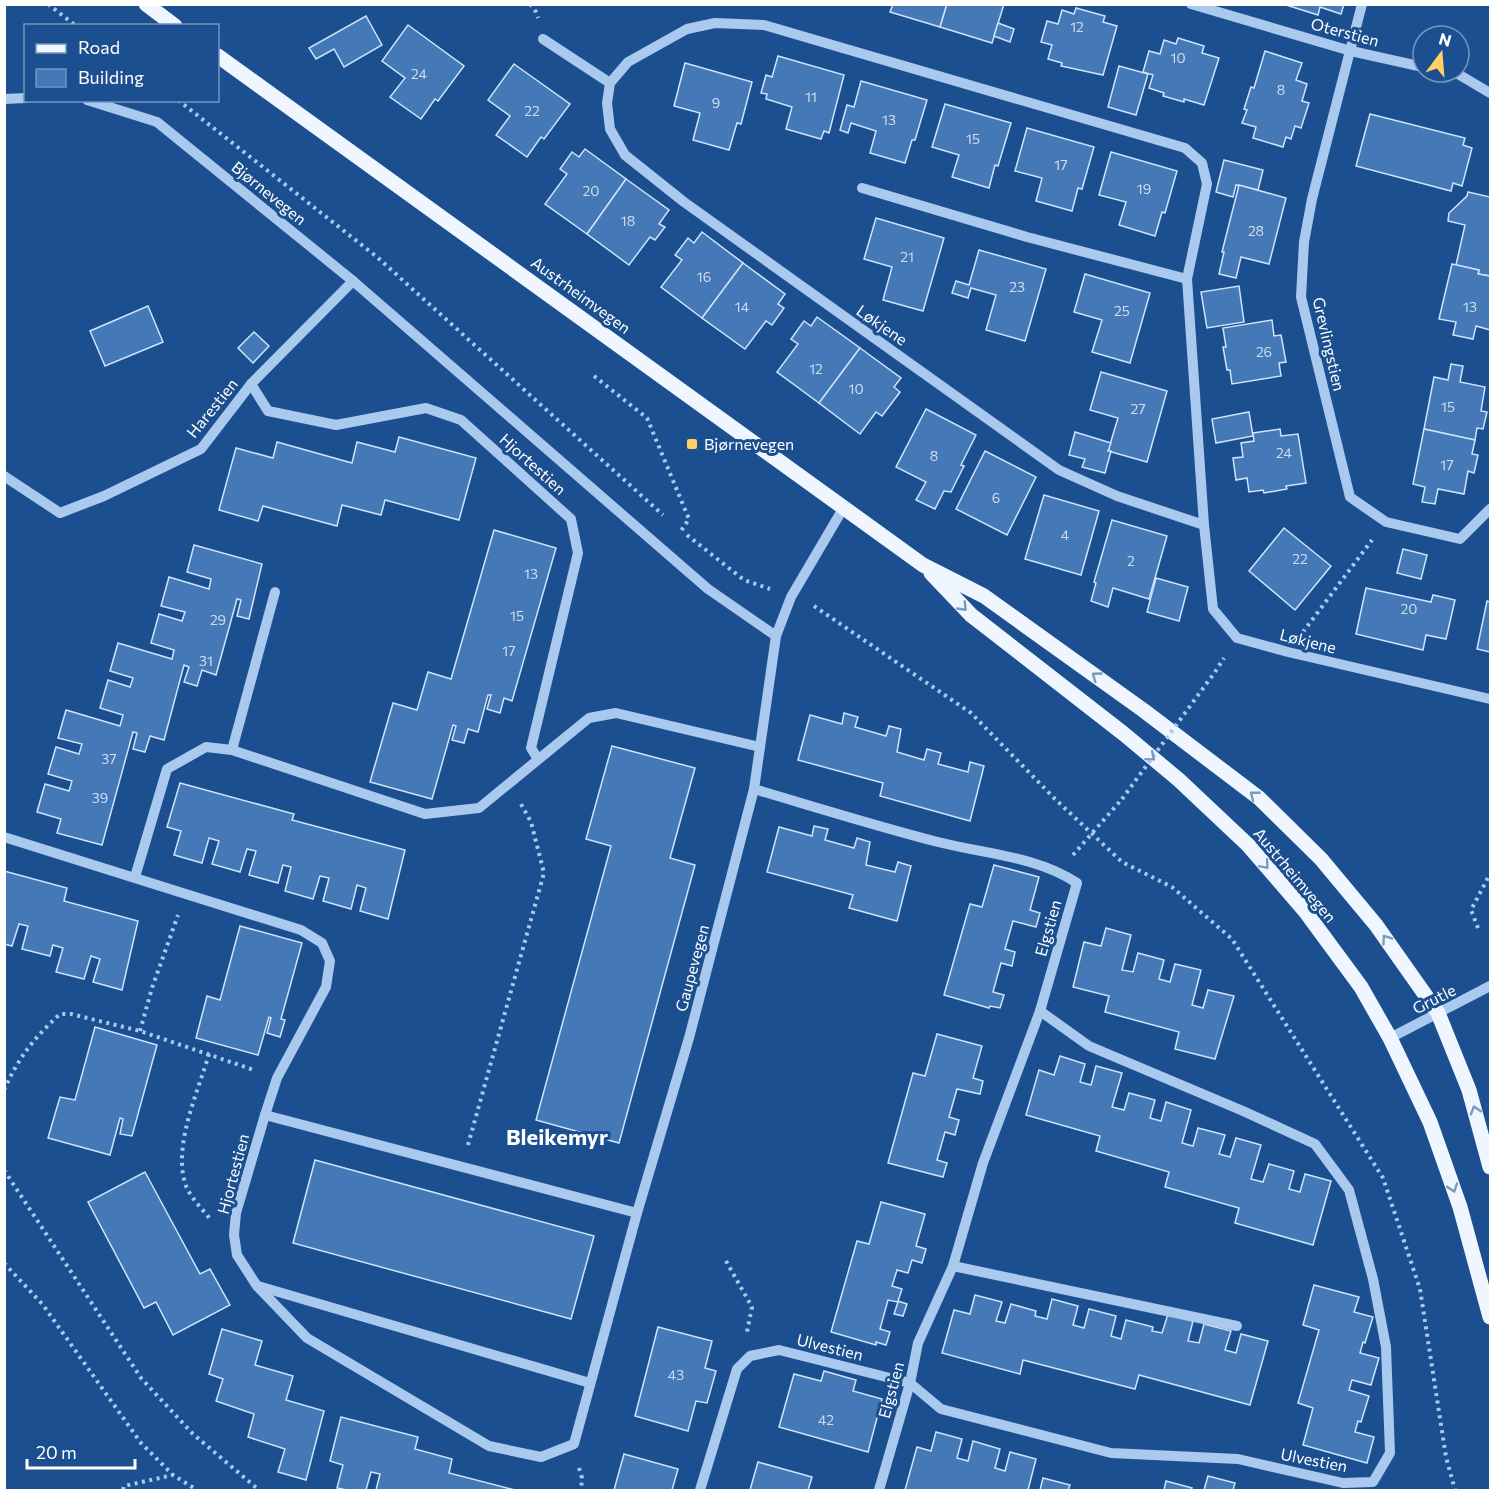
<svg xmlns="http://www.w3.org/2000/svg" width="1495" height="1495" viewBox="0 0 1495 1495" font-family="Commissioner,sans-serif">
<rect width="100%" height="100%" fill="#1b4f8f"/>
<g fill="#4478b7" stroke="#cfe3fa" stroke-width="1.5">
<polygon points="893,4 947,4 940,27 890,12"/>
<polygon points="947,4 1004,4 992,43 940,27"/>
<polygon points="1283,4 1344,4 1341,14 1320,7 1318,15"/>
<polygon points="1076,8 1105,16 1103,22 1117,26 1103,75 1061,66 1062,63 1048,59 1052,45 1041,42 1047,21 1058,24 1062,10 1074,14"/>
<polygon points="366,16 382,45 344,67 334,49 316,59 309,48"/>
<polygon points="998,23 1014,29 1010,42 994,36"/>
<polygon points="408,25 464,66 438,101 435,99 421,119 390,97 405,78 382,61"/>
<polygon points="1178,38 1204,46 1202,53 1219,58 1204,105 1184,99 1184,102 1163,96 1164,93 1149,88 1153,75 1143,72 1149,51 1160,54 1164,40 1176,44"/>
<polygon points="1265,51 1302,63 1296,80 1307,84 1302,101 1309,103 1301,128 1295,126 1291,139 1286,137 1283,147 1253,138 1256,127 1242,123 1247,110 1244,109 1251,87 1254,88"/>
<polygon points="778,56 844,75 829,133 824,131 821,139 786,129 792,107 766,99 767,94 761,93 766,75 772,77"/>
<polygon points="685,63 752,82 741,124 737,123 729,150 693,140 700,113 674,106"/>
<polygon points="514,64 570,104 544,139 541,137 527,157 496,135 510,116 488,100"/>
<polygon points="1119,66 1148,74 1136,115 1108,107"/>
<polygon points="861,81 927,100 915,140 912,140 905,163 870,153 876,131 851,123 848,133 840,130 847,105 854,107"/>
<polygon points="945,104 1011,123 998,166 995,165 989,188 952,177 959,155 932,147"/>
<polygon points="1370,114 1465,138 1463,145 1472,148 1462,186 1453,183 1451,191 1356,166"/>
<polygon points="1027,128 1094,147 1082,189 1078,188 1072,211 1036,201 1042,178 1015,171"/>
<polygon points="585,149 626,179 587,234 545,204 567,174 560,169 572,152 579,157"/>
<polygon points="1111,152 1177,171 1165,213 1162,212 1155,236 1119,225 1126,202 1099,195"/>
<polygon points="1224,160 1263,170 1258,190 1236,185 1233,197 1216,192"/>
<polygon points="626,179 669,210 659,224 665,227 655,240 650,237 629,265 587,234"/>
<polygon points="1239,185 1286,198 1269,264 1241,257 1236,278 1219,274 1224,252 1222,252"/>
<polygon points="1468,192 1490,197 1490,276 1478,274 1479,270 1456,265 1465,225 1448,221 1449,213 1467,196"/>
<polygon points="876,218 944,238 923,311 883,300 892,267 864,259"/>
<polygon points="702,232 743,263 702,318 661,287 682,260 675,255 688,238 694,243"/>
<polygon points="979,250 1046,269 1025,341 986,330 996,295 971,288 968,298 952,293 956,281 969,285"/>
<polygon points="743,263 785,294 778,304 784,308 772,325 766,321 745,349 702,318"/>
<polygon points="1452,264 1479,270 1478,274 1490,276 1490,330 1476,326 1473,339 1453,335 1456,322 1439,319"/>
<polygon points="1085,274 1150,293 1130,363 1092,352 1102,320 1074,312"/>
<polygon points="1239,286 1244,322 1207,328 1201,292"/>
<polygon points="148,306 163,342 105,366 90,331"/>
<polygon points="817,317 860,348 819,403 777,372 798,344 791,339 804,321 811,326"/>
<polygon points="1272,320 1274,336 1281,335 1286,362 1279,363 1281,376 1232,384 1230,370 1227,370 1223,347 1226,347 1223,328"/>
<polygon points="254,332 269,346 253,363 238,348"/>
<polygon points="860,348 901,378 894,387 900,392 882,416 876,412 860,434 819,403"/>
<polygon points="1451,364 1463,366 1460,382 1485,387 1481,411 1487,412 1483,429 1477,428 1475,440 1424,429 1434,377 1448,380"/>
<polygon points="1101,372 1167,391 1147,462 1108,451 1118,418 1090,410"/>
<polygon points="926,409 976,435 961,465 964,466 951,492 944,491 935,509 916,500 926,482 896,467"/>
<polygon points="1249,412 1253,436 1216,443 1212,419"/>
<polygon points="1280,429 1281,436 1298,434 1306,483 1286,486 1287,489 1264,493 1263,490 1249,492 1247,478 1236,480 1233,458 1243,457 1241,443 1254,441 1253,433"/>
<polygon points="1424,429 1475,440 1472,454 1478,455 1474,473 1468,471 1464,494 1438,489 1435,504 1422,502 1425,487 1413,484"/>
<polygon points="1075,432 1111,443 1108,451 1111,451 1105,473 1082,467 1085,459 1069,455"/>
<polygon points="399,437 476,458 459,520 385,500 381,515 342,505 337,526 263,506 258,521 219,510 236,448 273,458 277,442 352,463 357,442 395,452"/>
<polygon points="985,451 1036,477 1007,535 956,509"/>
<polygon points="1044,495 1099,511 1081,575 1025,559"/>
<polygon points="1112,520 1167,536 1149,599 1113,588 1108,607 1091,601 1096,583 1094,582"/>
<polygon points="1284,528 1331,566 1295,610 1249,571"/>
<polygon points="494,530 556,548 512,701 504,698 500,713 487,709 491,695 488,695 478,732 468,729 464,743 452,740 456,726 453,725 432,799 370,782 393,703 417,710 428,672 451,679"/>
<polygon points="194,545 262,564 249,619 237,616 241,600 237,599 216,675 202,670 197,686 184,682 189,667 184,665 164,740 150,736 145,752 133,749 137,733 133,732 102,845 57,833 61,819 37,812 45,784 69,791 72,781 48,774 56,747 79,754 82,744 58,738 66,710 120,726 123,715 100,708 108,680 130,687 133,678 110,671 118,643 172,659 174,650 151,643 159,614 182,621 185,612 161,606 169,577 209,589 211,579 187,572"/>
<polygon points="1403,549 1427,555 1421,579 1397,573"/>
<polygon points="1156,578 1188,587 1179,621 1147,612"/>
<polygon points="1366,588 1431,602 1433,595 1455,600 1446,639 1426,635 1423,650 1356,634"/>
<polygon points="1487,601 1490,602 1490,652 1477,649"/>
<polygon points="844,713 858,717 855,727 886,736 889,726 901,729 897,752 924,760 927,749 941,753 938,764 968,772 970,762 984,766 970,821 880,796 883,783 798,760 810,715 842,724"/>
<polygon points="612,746 695,768 670,858 695,865 619,1143 536,1120 611,846 586,839"/>
<polygon points="180,783 294,814 292,820 405,850 388,919 360,911 366,888 357,885 351,909 323,901 329,878 320,876 313,899 285,891 291,867 283,865 278,883 249,875 256,851 247,849 240,872 212,864 219,841 209,838 202,863 174,855 181,831 167,827"/>
<polygon points="814,826 828,829 825,840 854,848 857,838 870,842 866,865 895,872 898,862 911,866 897,921 849,908 853,895 767,872 779,827 812,836"/>
<polygon points="994,865 1039,877 1030,910 1040,913 1036,927 1013,921 1005,949 1015,952 1012,966 1001,963 993,992 1004,995 1000,1008 990,1006 989,1008 944,995 970,904 982,907"/>
<polygon points="4,871 67,888 64,901 138,921 122,990 93,982 100,959 91,956 84,979 56,972 63,948 53,945 50,956 22,949 28,926 19,924 12,946 4,944"/>
<polygon points="240,926 302,943 281,1019 285,1020 280,1037 267,1033 271,1018 269,1017 258,1055 196,1038 207,996 220,1000"/>
<polygon points="1106,928 1131,935 1122,970 1133,972 1138,953 1164,960 1159,979 1170,982 1175,964 1201,970 1192,1005 1203,1008 1208,990 1234,996 1215,1059 1175,1049 1179,1032 1105,1012 1109,996 1073,987 1084,942 1101,946"/>
<polygon points="95,1027 157,1045 132,1136 120,1134 123,1119 120,1118 110,1155 48,1138 60,1097 75,1100"/>
<polygon points="937,1034 982,1046 973,1078 983,1081 980,1094 957,1089 949,1117 959,1120 955,1135 945,1132 937,1160 947,1163 943,1177 888,1163 913,1073 925,1076"/>
<polygon points="1060,1056 1085,1064 1080,1082 1091,1085 1096,1066 1122,1073 1112,1107 1124,1110 1129,1093 1155,1100 1150,1118 1161,1121 1166,1102 1191,1110 1182,1143 1193,1146 1198,1128 1225,1135 1219,1154 1230,1157 1236,1138 1261,1145 1251,1179 1263,1182 1269,1164 1294,1171 1289,1189 1300,1192 1305,1174 1331,1181 1313,1245 1235,1223 1239,1208 1165,1187 1169,1172 1096,1151 1100,1136 1026,1115 1039,1070 1054,1075"/>
<polygon points="315,1160 594,1236 571,1319 293,1243"/>
<polygon points="145,1172 200,1274 210,1269 230,1305 173,1335 156,1302 144,1308 88,1202"/>
<polygon points="881,1202 925,1214 916,1246 926,1249 922,1263 912,1260 908,1273 897,1270 892,1286 902,1289 898,1301 907,1304 903,1316 894,1314 898,1302 888,1300 880,1329 890,1332 886,1345 876,1342 876,1345 831,1332 857,1241 869,1244"/>
<polygon points="1314,1285 1359,1297 1354,1312 1373,1317 1365,1343 1363,1342 1360,1353 1379,1358 1371,1385 1352,1380 1349,1390 1369,1396 1361,1422 1358,1421 1355,1432 1374,1437 1367,1463 1303,1445 1313,1408 1298,1403 1319,1330 1303,1325"/>
<polygon points="975,1295 1002,1302 996,1321 1005,1323 1011,1304 1036,1311 1035,1316 1047,1319 1052,1299 1078,1306 1073,1325 1084,1328 1089,1309 1116,1316 1111,1336 1121,1339 1126,1320 1153,1327 1152,1331 1162,1333 1168,1314 1193,1321 1188,1341 1199,1343 1204,1324 1231,1331 1225,1350 1236,1353 1241,1334 1268,1341 1250,1405 1139,1375 1135,1389 1023,1360 1020,1374 942,1353 954,1310 970,1314"/>
<polygon points="658,1327 712,1341 705,1368 716,1371 707,1403 696,1401 688,1431 635,1416"/>
<polygon points="222,1329 262,1341 255,1365 293,1376 286,1400 324,1411 306,1480 278,1472 285,1449 248,1437 254,1414 216,1401 223,1379 209,1374"/>
<polygon points="824,1371 856,1380 853,1391 882,1399 868,1452 779,1427 794,1374 821,1381"/>
<polygon points="341,1417 418,1437 415,1449 452,1459 449,1473 515,1490 376,1490 380,1474 371,1472 366,1490 347,1490 337,1488 343,1465 330,1461"/>
<polygon points="936,1432 962,1439 957,1458 968,1461 973,1441 1000,1449 995,1468 1005,1471 1010,1452 1036,1459 1028,1490 905,1490 917,1447 931,1451"/>
<polygon points="624,1454 678,1469 672,1490 614,1490"/>
<polygon points="758,1462 812,1477 808,1490 750,1490"/>
<polygon points="1208,1476 1235,1483 1233,1490 1204,1490"/>
<polygon points="1043,1478 1070,1485 1068,1490 1040,1490"/>
<polygon points="1166,1481 1192,1488 1191,1490 1164,1490"/>
</g>
<g fill="none" stroke-linecap="round" stroke-linejoin="round">
<g stroke="#a9c9ee" stroke-width="4" stroke-dasharray="3 4.5" stroke-linecap="butt">
<polyline points="48,4 76,26"/>
<polyline points="530,4 536,12 538,18"/>
<polyline points="178,100 377,257 663,515"/>
<polyline points="594,376 647,418 689,519 681,531"/>
<polyline points="687,535 744,580 770,589"/>
<polyline points="814,606 971,713 1055,799 1122,862 1172,887 1232,939 1383,1178 1420,1289 1446,1457 1455,1490"/>
<polyline points="1303,632 1372,540"/>
<polyline points="1215,672 1224,658"/>
<polyline points="1073,855 1122,799"/>
<polyline points="1478,928 1471,910 1490,874"/>
<polyline points="140,1031 152,988 178,915"/>
<path d="M209 1054C198 1092 172 1147 186 1186 191 1198 203 1210 211 1220"/>
<path d="M4 1090C19 1057 33 1039 60 1014H71L140 1031 254 1070"/>
<polyline points="468,1145 544,873 531,822 521,804"/>
<polyline points="4,1170 141,1378 193,1434 259,1490"/>
<polyline points="726,1261 752,1307 747,1332"/>
<polyline points="4,1263 43,1305 141,1443 173,1475 197,1490"/>
<polyline points="579,1468 582,1478 581,1490"/>
<polyline points="123,1490 124,1486 173,1475"/>
</g>
<g stroke="#a9c9ee" stroke-width="10">
<polyline points="1191,4 1351,51 1423,67"/>
<polyline points="1362,4 1312,199 1304,242 1301,297 1350,497 1386,522 1460,539 1490,509"/>
<polyline points="543,39 610,83"/>
<polyline points="1448,72 1458,74 1490,93"/>
<polyline points="4,99 26,98"/>
<polyline points="87,100 157,122 353,281 708,589 776,636"/>
<polyline points="862,188 1027,237 1187,279"/>
<polyline points="251,384 268,411 336,425 426,408 461,420 571,519 578,553 531,748 538,759"/>
<polyline points="4,476 60,513 104,496 201,449 251,384 353,281"/>
<polyline points="1204,525 1117,496 1059,470 684,202 625,155 610,129 607,103 610,83 628,62 687,29 715,23 764,25 1185,148 1202,163 1207,184 1187,279 1204,525 1213,609 1237,638 1288,652 1490,699"/>
<polyline points="232,750 275,592"/>
<path d="M754 789C815 807 876 826 938 842 985 854 1036 856 1077 883L1040 1011 983 1163 953 1266 918 1343 910 1383 879 1490"/>
<polyline points="4,837 301,930 322,943 330,961 326,987 277,1078 265,1115 236,1213 234,1235 237,1255 257,1286 307,1338 489,1446 541,1457 574,1444 637,1213 689,1038 754,789 776,636 791,597 844,507"/>
<polyline points="135,877 167,769 206,747 232,750 425,814 479,808 589,718 616,713 760,747"/>
<polyline points="1390,1038 1490,986"/>
<polyline points="265,1115 637,1213"/>
<polyline points="953,1266 1237,1326"/>
<polyline points="258,1286 590,1383"/>
<polyline points="700,1490 737,1369 750,1356 779,1350 910,1383 941,1409 1111,1453 1238,1459 1343,1483 1373,1482 1390,1453 1386,1347 1373,1279 1349,1190 1315,1144 1243,1111 1089,1046 1040,1011"/>
</g>
<g stroke="#f0f6ff" stroke-width="15">
<polyline points="146,4 175,26"/>
<polyline points="218,56 923,565 984,596 1143,710 1259,798 1321,859 1376,925 1438,1013 1469,1090 1490,1167"/>
<polyline points="931,573 971,615 1124,734 1179,780 1248,845 1305,911 1361,987 1390,1038 1430,1122 1460,1207 1490,1317"/>
</g>
<polyline stroke="#a9c9ee" stroke-width="4" stroke-dasharray="3 4.5" stroke-linecap="butt" points="1122,799 1215,672"/>
</g>
<defs><path id="oneway-chevron" d="M-2-3.5L2.5 0L-2 3.5" fill="none" stroke-width="1.6" stroke-linecap="round" stroke-linejoin="round" transform="scale(1.5)"/></defs>
<g stroke="#7b9ac1">
<use href="#oneway-chevron" transform="translate(963 607) rotate(46)"/>
<use href="#oneway-chevron" transform="translate(1096 676) rotate(-144)"/>
<use href="#oneway-chevron" transform="translate(1151 757) rotate(40)"/>
<use href="#oneway-chevron" transform="translate(1254 795) rotate(-141)"/>
<use href="#oneway-chevron" transform="translate(1265 865) rotate(49)"/>
<use href="#oneway-chevron" transform="translate(1386 939) rotate(-125)"/>
<use href="#oneway-chevron" transform="translate(1475 1110) rotate(-107)"/>
<use href="#oneway-chevron" transform="translate(1453 1188) rotate(71)"/>
</g>
<rect fill="#ffd166" stroke="#1b4f8f" stroke-width="2" x="686" y="438" width="12" height="12" rx="3"/>
<g text-anchor="middle" stroke-width="6" stroke-linejoin="round" paint-order="stroke">
<g font-size="14" fill="#d0dded">
<text x="1077" y="32">12</text>
<text x="1178" y="63">10</text>
<text x="419" y="79">24</text>
<text x="1281" y="95">8</text>
<text x="811" y="102">11</text>
<text x="716" y="108">9</text>
<text x="532" y="116">22</text>
<text x="889" y="125">13</text>
<text x="973" y="144">15</text>
<text x="1061" y="170">17</text>
<text x="1144" y="194">19</text>
<text x="591" y="196">20</text>
<text x="628" y="226">18</text>
<text x="1256" y="236">28</text>
<text x="907" y="262">21</text>
<text x="704" y="282">16</text>
<text x="1017" y="292">23</text>
<text x="742" y="312">14</text>
<text x="1470" y="312">13</text>
<text x="1122" y="316">25</text>
<text x="1264" y="357">26</text>
<text x="816" y="374">12</text>
<text x="856" y="394">10</text>
<text x="1448" y="412">15</text>
<text x="1138" y="414">27</text>
<text x="1284" y="458">24</text>
<text x="934" y="461">8</text>
<text x="1447" y="470">17</text>
<text x="996" y="503">6</text>
<text x="1065" y="540">4</text>
<text x="1300" y="564">22</text>
<text x="1131" y="566">2</text>
<text x="531" y="579">13</text>
<text x="1409" y="614">20</text>
<text x="517" y="621">15</text>
<text x="218" y="625">29</text>
<text x="509" y="656">17</text>
<text x="206" y="666">31</text>
<text x="109" y="764">37</text>
<text x="100" y="803">39</text>
<text x="676" y="1380">43</text>
<text x="826" y="1425">42</text>
</g>
<g font-size="16" fill="#fff" stroke="#1b4f8f">
<text transform="translate(1345 32) rotate(15)" y="6">Oterstien</text>
<text transform="translate(269 193) rotate(39)" y="6">Bjørnevegen</text>
<text transform="translate(581 295) rotate(36)" y="6">Austrheimvegen</text>
<text transform="translate(882 325) rotate(35)" y="6">Løkjene</text>
<text transform="translate(1329 344) rotate(77)" y="6">Grevlingstien</text>
<text transform="translate(212 408) rotate(-51)" y="6">Harestien</text>
<text transform="translate(533 464) rotate(42)" y="6">Hjortestien</text>
<text transform="translate(1308 641) rotate(14)" y="6">Løkjene</text>
<text transform="translate(1295 875) rotate(50)" y="6">Austrheimvegen</text>
<text transform="translate(1048 928) rotate(-74)" y="6">Elgstien</text>
<text transform="translate(692 968) rotate(-75)" y="6">Gaupevegen</text>
<text transform="translate(1434 999) rotate(-27)" y="6">Grutle</text>
<text transform="translate(233 1174) rotate(-75)" y="6">Hjortestien</text>
<text transform="translate(830 1347) rotate(14)" y="6">Ulvestien</text>
<text transform="translate(891 1390) rotate(-75)" y="6">Elgstien</text>
<text transform="translate(1314 1460) rotate(11)" y="6">Ulvestien</text>
</g>
<g font-size="16" fill="#fff" stroke="#1b4f8f" text-anchor="start">
<text x="704" y="450">Bjørnevegen</text>
</g>
<g font-size="22" font-weight="bold" fill="#fff" stroke="#1b4f8f">
<text x="557" y="1145">Bleikemyr</text>
</g>
</g>
<rect width="1495" height="1495" fill="none" stroke="#ffffff" stroke-width="12"/>
<rect x="24" y="24" width="195" height="78" fill="#1b4f8f" stroke="#7695bc" stroke-width="1.5"/>
<rect x="36" y="44" width="30" height="9" fill="#f0f6ff" stroke="#7695bc" stroke-width="1.5"/>
<text x="78" y="54" font-size="18" fill="#ffffff">Road</text>
<rect x="36" y="69" width="30" height="18" fill="#4478b7" stroke="#7695bc" stroke-width="1.5"/>
<text x="78" y="84" font-size="18" fill="#ffffff">Building</text>
<g transform="translate(1441 54) rotate(16)"><circle r="28" fill="#1b4f8f" stroke="#7695bc" stroke-width="1.5"/>
<path d="M0-4.5L10 22L0 15L-10 22Z" fill="#ffd166"/>
<text y="-9" font-size="16" font-weight="bold" text-anchor="middle" fill="#ffffff">N</text>
</g>
<path d="M27 1459v9h108v-9" fill="none" stroke="#ffffff" stroke-width="3"/>
<text x="36" y="1459" font-size="18" fill="#ffffff" stroke="#1b4f8f" stroke-width="4.5" paint-order="stroke">20 m</text>
</svg>
